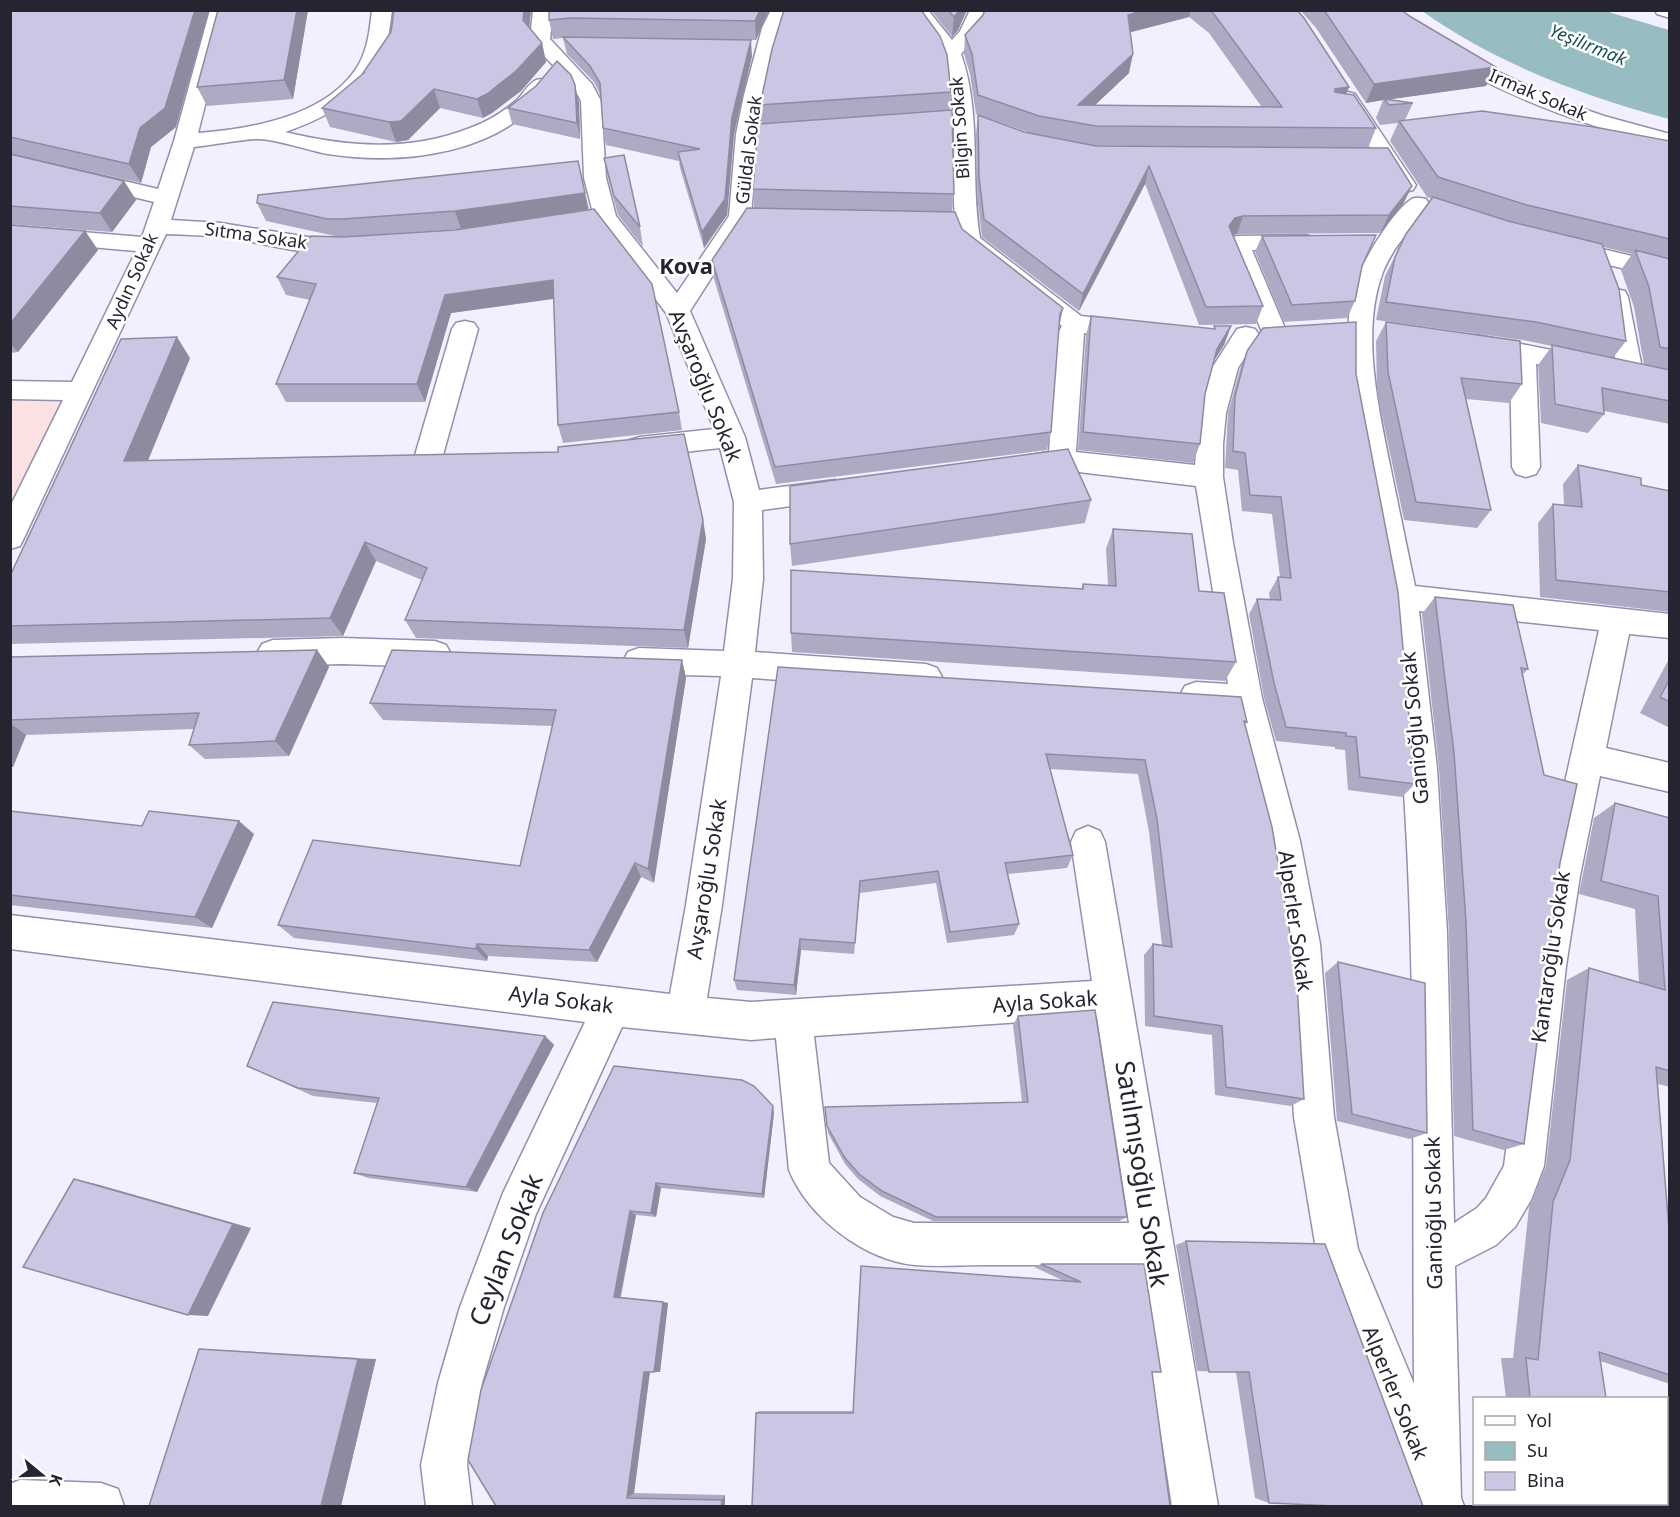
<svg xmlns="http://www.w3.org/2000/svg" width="1680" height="1517" viewBox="0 0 1680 1517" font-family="'Noto Sans',sans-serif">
<rect width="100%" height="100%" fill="#f2f0fe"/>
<polygon fill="#fce1e2" points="11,390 81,391 11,538"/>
<path fill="#97bdc2" d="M1422 11H1605L1669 30V119C1583 96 1495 63 1422 11Z"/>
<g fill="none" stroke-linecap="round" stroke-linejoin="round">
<defs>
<g id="minor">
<path d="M210 10H229L198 133C251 129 329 116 359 64 368 48 370 28 372 10H392C390 26 388 42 383 57 367 97 323 119 285 132 347 147 410 152 470 128 487 122 503 112 517 100 523 94 528 84 536 80 540 78 545 80 549 81L552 85C505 154 405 166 328 154 310 151 273 138 257 139 236 140 215 145 194 147L171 220 221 223 314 238 358 240 362 245 358 250C315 261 265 242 222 237 203 235 185 235 166 234L24 538 20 546 10 549V507L63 400 10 399V381L72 382 136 251 10 240V226L142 237 154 202 10 167V154L158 189 174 141Z"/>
<path d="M533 10H553L550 39 592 84 601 101 606 178 616 216 677 293 729 216 736 134 744 95 762 28 771 10H790C773 46 766 88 759 127L802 124 810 125 813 130 810 135 757 140 751 216 690 311 745 437 759 490 835 480 845 483 849 490 845 497 835 500 762 510 763 579 755 652 926 664 937 668 942 677 937 686 926 690 752 678 722 905 707 998 751 1002 1092 981 1071 842 1076 831 1088 826 1100 831 1105 842 1218 1506H1172L1135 1265C1085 1265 1034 1265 984 1265 961 1265 937 1267 915 1265 864 1260 808 1217 789 1170L776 1038 751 1040 622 1027 536 1214 504 1307 482 1383 467 1465 472 1506H426L421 1465 438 1383 460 1307 503 1193 585 1022 10 949V915L670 994 686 905 721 676 639 674 628 670 623 661 628 652 639 648 724 651 733 579 734 502 720 448 640 457 630 454 626 447 630 440 640 437 714 429 666 313 594 217 584 178 581 101C570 77 545 61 530 39ZM1097 1017 1129 1223H914L893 1217 860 1197 829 1163 814 1036Z"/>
<path d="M908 10H928L952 40 960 31 970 10H989L979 33 961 54C982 113 970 177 980 238L1081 316 1141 323 1145 329 1141 335 1132 337 1084 333 1076 452 1195 465 1200 413 1212 368 1237 329 1246 327 1255 329 1259 335 1238 368 1226 413 1223 444V477L1233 543 1262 698 1300 841 1320 944 1334 1117 1358 1249 1414 1384C1412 1157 1418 929 1397 702 1395 670 1394 636 1388 604 1373 508 1335 390 1352 294 1356 271 1390 215 1409 201 1414 196 1420 198 1426 199L1429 204C1414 226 1393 246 1383 272 1360 332 1379 409 1391 470 1399 509 1407 548 1415 586L1670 614V638L1629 634 1606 748 1670 763V792L1600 776 1580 876 1566 966 1544 1166 1531 1200 1515 1227 1496 1245 1455 1266 1461 1498 1464 1506H1417L1316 1249 1294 1117 1284 944 1266 841 1233 711 1196 708 1185 704 1180 695 1185 686 1196 682 1228 684 1196 486 1062 470 1029 474 1019 471 1015 464 1019 457 1049 452 1058 333 1062 326 957 241C948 183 964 107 941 54 934 37 918 25 908 10ZM1419 611 1599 630 1544 876 1530 966 1504 1166 1486 1198 1477 1208 1454 1223 1447 933 1437 768Z"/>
<path d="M1375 10H1397L1482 64 1555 99 1604 116 1670 134V147C1579 125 1493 93 1415 41 1402 32 1384 23 1375 10Z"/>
<polygon points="1655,10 1670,10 1670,18 1657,14"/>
<polygon points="1348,92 1355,94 1416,185 1413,190 1405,192 1397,190 1394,185 1338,98 1341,94"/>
<polygon points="1305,235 1313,237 1317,242 1313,247 1252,250 1287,333 1283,339 1274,341 1265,339 1225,243 1229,238 1237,236"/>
<polygon points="1564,240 1670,265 1670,280 1556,252 1552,247 1556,242"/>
<polygon points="1616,289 1625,291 1628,297 1642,368 1670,374 1670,392 1536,364 1540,467 1536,474 1526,477 1516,474 1512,467 1510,359 1467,349 1463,343 1467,337 1476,335 1616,363 1604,297 1607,291"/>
<polygon points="465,321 474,323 478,329 441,462 437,469 427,472 417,469 413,462 452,329 456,323"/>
<polygon points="342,638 435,641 446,645 451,654 446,663 435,667 342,664 273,666 262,662 257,653 262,644 273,640"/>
<polygon points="20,1480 101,1483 118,1489 124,1506 10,1506 10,1484"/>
</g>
</defs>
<use href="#minor" stroke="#948fae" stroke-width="3"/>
<use href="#minor" fill="#fff" fill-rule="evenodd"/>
</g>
<g fill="#afaac4" fill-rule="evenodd">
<polygon points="10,10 176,127 151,147 141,183 10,153"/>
<polygon points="218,10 308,10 293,99 207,106 197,87"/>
<polygon points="394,10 531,10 529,27 542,43 546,62 521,91 492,113 483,118 440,108 408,140 396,142 330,127 322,108 363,74 363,73 391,32"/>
<polygon points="549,10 769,10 756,40 575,37 567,37 752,56 734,134 727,215 704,248 680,168 679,161 606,145 603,128 601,96 594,82 567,54 563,38 553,39 549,20"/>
<polygon points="931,10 967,10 958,30 952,37"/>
<path d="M985 10H1297L1349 87 1346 94 1376 128 1368 148 1093 146 1412 186 1403 204 1380 233 1237 234 1233 235 1263 306 1256 324 1199 325 1145 184 1079 311 982 237 977 195 976 133 978 115 1024 132 1033 134 976 114 970 74 964 54 965 35 983 15ZM1189 17 1209 33 1261 106 1095 105 1129 73 1130 32Z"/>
<path d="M1300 10H1401L1411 17 1496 67 1486 86 1390 99 1413 103 1405 120 1670 141V424L1604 411V414L1588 433 1541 423 1538 365 1552 346 1523 340 1376 320 1385 276 1406 234 1432 199 1427 197 1390 141 1398 123 1380 125 1376 118 1383 100 1366 103 1316 28ZM1603 247 1632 254 1621 270 1634 307 1644 365 1613 358 1626 341Z"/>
<polygon points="951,92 950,110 954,194 952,212 962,229 1059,327 1051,432 1047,450 776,484 714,279 712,260 754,208 753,189 762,123 760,105"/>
<polygon points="579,102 580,139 512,124 508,108"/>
<polygon points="10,154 124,181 136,200 112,232 10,224"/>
<polygon points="604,158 640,227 643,247 618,215 608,178"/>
<path d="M257 203 589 210 679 412 682 430 563 443 558 425 554 299 451 313 425 402H286L276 384 310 300 286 295 277 277 335 236 266 221ZM461 229 455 230 386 234Z"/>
<polygon points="10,224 85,231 98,250 18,352 10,353"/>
<polygon points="1262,236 1362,266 1355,301 1347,318 1284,322 1255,252"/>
<polygon points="1091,316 1214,329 1214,326 1231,326 1224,345 1213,362 1205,394 1200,444 1193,463 1078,450 1086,335"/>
<polygon points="1386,322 1522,384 1509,403 1466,399 1491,510 1477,528 1404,520 1377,391 1376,341"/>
<polygon points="1247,351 1356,374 1415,784 1402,797 1348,790 1345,750 1335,749 1335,747 1276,741 1264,698 1249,614 1257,599 1270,599 1269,593 1278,577 1280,577 1272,514 1242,511 1238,470 1225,468 1228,413 1240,369"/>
<polygon points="190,358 148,460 703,520 706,539 688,648 416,638 405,620 422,580 376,561 343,636 10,644 10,576"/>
<polygon points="1578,465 1641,485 1670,491 1670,612 1540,597 1538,523 1553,504 1564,505 1563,484"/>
<polygon points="1091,500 1085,523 792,566 790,544"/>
<polygon points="1113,529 1199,591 1236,662 1225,681 792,652 791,633 1081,589 1083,584 1108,585 1106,549"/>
<polygon points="1435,597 1528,669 1523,674 1560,863 1524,1144 1504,1150 1454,1136 1449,933 1439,768 1422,614"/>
<polygon points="317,650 329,667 289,756 205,759 189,745 194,729 26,735 13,767 10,767 10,657"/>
<polygon points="1670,657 1670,728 1640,713"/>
<polygon points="682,660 686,678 654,883 641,877 597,962 488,956 487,961 294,938 278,925 520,866 552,726 383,720 370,703"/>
<polygon points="778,667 1247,722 1245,725 1304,1099 1291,1106 1215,1095 1212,1035 1145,1026 1144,955 1153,944 1162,945 1149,832 1138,774 1050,769 1073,855 1067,868 1008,874 1019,924 1014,935 947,943 936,883 860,893 854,954 801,950 796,995 737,990 734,980"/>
<polygon points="1615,803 1670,818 1670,1087 1658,1084 1670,1242 1670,1384 1600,1361 1606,1398 1506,1398 1501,1358 1513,1358 1529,1207 1546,1166 1567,980 1589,968 1639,983 1635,909 1579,894 1594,818"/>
<polygon points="10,811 142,826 254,834 212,928 10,905"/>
<polygon points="1338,962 1427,1133 1410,1139 1337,1121 1325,973"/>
<polygon points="1018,1016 1127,1217 1119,1221 933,1221 880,1196 858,1179 845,1164 828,1133 825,1107 1022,1102 1013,1025"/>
<polygon points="545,1036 554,1045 477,1192 368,1178 354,1173 377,1103 313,1096 247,1066"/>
<polygon points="614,1066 774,1113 764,1198 661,1188 656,1217 636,1215 621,1297 663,1302 668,1303 660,1372 650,1372 634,1493 725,1495 725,1506 496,1506"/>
<polygon points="1186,1241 1325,1244 1269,1503 1255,1498 1236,1372 1197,1371 1176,1245"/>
<polygon points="1041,1264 1144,1264 1152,1372 1170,1506 756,1413 759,1411 853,1411 861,1266 1064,1281 1034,1267"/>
<polygon points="199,1349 224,1350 376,1359 341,1506 149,1506"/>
<polygon points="1516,1503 1621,1503 1622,1506 1517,1506"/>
</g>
<g fill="#8e8ba0">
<polygon points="195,10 209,10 176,127 151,147 141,183 129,164 140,128"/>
<polygon points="297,10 308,10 293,99 284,80"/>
<polygon points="524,10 531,10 528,39 523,20"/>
<polygon points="760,10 769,10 756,40 755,21"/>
<polygon points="960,10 967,10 958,30 952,37 954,17"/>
<polygon points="1145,10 1191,10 1189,17 1124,34 1128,15"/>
<polygon points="751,40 752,56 734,134 727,215 704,248 702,232 732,117"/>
<polygon points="542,43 546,62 521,91 492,113 483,118 477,99"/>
<polygon points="1133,54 1129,73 1076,123 1078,105"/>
<polygon points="1496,67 1486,86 1385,100 1384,99 1383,100 1366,103 1374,84"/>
<polygon points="575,85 579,102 580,139 577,123"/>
<polygon points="1349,87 1341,106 1328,108 1335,89"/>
<polygon points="434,89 440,108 408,140 396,142 389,122"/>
<polygon points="1149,166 1145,184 1079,311 1083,294"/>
<polygon points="124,181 136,200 112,232 100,213"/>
<polygon points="1412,186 1403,204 1380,233 1389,215"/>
<polygon points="585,193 589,210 461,229 455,211"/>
<polygon points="1243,216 1237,234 1228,236 1229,226 1235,218"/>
<polygon points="85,231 98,250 18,352 10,343 10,324"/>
<polygon points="553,280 558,298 451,313 425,402 417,384 445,295"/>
<polygon points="1063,308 1059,327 1060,314"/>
<polygon points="1231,326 1224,345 1210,367 1217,349"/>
<polygon points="177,337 190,358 140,480 124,461"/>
<polygon points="703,520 706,539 688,648 684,630"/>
<polygon points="365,542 376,561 343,636 330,618"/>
<polygon points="317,650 329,667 289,756 275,741"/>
<polygon points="682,660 686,678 654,883 648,869"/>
<polygon points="10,723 26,735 13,767 10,765"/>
<polygon points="239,821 254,834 212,928 195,917"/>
<polygon points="635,863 641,877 597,962 589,950"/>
<polygon points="800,939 801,950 796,995 794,985"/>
<polygon points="477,944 488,956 487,961 476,949"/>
<polygon points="545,1036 554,1045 477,1192 466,1187"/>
<polygon points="773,1106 774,1113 764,1198 762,1194"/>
<polygon points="74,1179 96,1184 251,1228 208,1316 188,1315"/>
<polygon points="656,1183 661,1188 656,1217 651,1213"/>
<polygon points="630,1211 636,1215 620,1298 614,1297"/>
<polygon points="663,1302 668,1303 660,1372 654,1372"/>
<polygon points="358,1359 376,1359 341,1506 321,1506"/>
<polygon points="650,1371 634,1493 627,1498 644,1372"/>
<polygon points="725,1495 725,1506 721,1506 722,1500"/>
</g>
<g fill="#cbc6e4" stroke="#8e8ba0" stroke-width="1.5">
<polygon points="10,10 195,10 165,108 140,128 129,164 10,137"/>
<polygon points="218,10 297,10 284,80 197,87"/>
<polygon points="394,10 524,10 523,20 542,43 516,71 487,94 477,99 434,89 401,121 389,122 322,108 365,72 363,73 391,32"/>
<polygon points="549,10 760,10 755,21 571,18 549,20"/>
<polygon points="784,10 921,10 940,36 947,55 951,92 760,105 772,49"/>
<polygon points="948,10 960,10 954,17"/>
<polygon points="985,10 1145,10 1128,15 1133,54 1078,105 1282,107 1214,14 1209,10 1297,10 1304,18 1349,87 1335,89 1335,92 1354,95 1376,128 1096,126 1039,116 978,95 972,54 965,35 983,15"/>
<polygon points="1324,10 1401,10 1411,17 1496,67 1374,84"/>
<polygon points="563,37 751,40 732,117 725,199 702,232 678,152 700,149 603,128 600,83 590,66"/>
<polygon points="557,61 571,75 575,85 577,123 508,108 536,86"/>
<polygon points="1384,99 1413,103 1389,105"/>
<polygon points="952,110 954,194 753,189 758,124"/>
<polygon points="1482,111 1594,127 1670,141 1670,239 1527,205 1438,177 1399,121"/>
<polygon points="978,115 1024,132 1096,146 1388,148 1412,186 1389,215 1243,216 1235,218 1229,226 1263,306 1206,307 1149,166 1083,294 984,219 979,177"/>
<polygon points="10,154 124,181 100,213 10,206"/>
<polygon points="624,155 640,227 614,196 604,158"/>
<polygon points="578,161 585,193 455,211 343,219 327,219 257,203 258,195"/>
<polygon points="1433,197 1508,221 1602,244 1619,289 1626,341 1536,322 1386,302 1395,257 1406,234"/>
<polygon points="747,208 955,212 962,229 1063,308 1060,314 1051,432 775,467 712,260"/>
<polygon points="594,209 652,284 679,412 558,425 553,280 445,295 417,384 276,384 316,284 277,277 311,236 343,237 455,230"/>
<polygon points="10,225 85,231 10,324"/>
<polygon points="1376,235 1362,266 1355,301 1292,305 1262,236"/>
<polygon points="1635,250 1670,259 1670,349 1660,347 1649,287"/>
<polygon points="1091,316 1215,329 1214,326 1231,326 1217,349 1205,394 1200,444 1083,432"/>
<polygon points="1356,322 1356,374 1398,592 1415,784 1360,777 1356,737 1346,736 1346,733 1286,727 1274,683 1257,599 1281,600 1278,577 1291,578 1281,497 1250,495 1245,453 1233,451 1235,396 1247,351 1263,328"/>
<polygon points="1386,322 1520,341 1522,384 1461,378 1491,510 1416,502 1388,372"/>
<polygon points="177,337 124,461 558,452 558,447 684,434 703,520 684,630 405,620 427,568 365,542 330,618 10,626 10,576 121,339"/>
<polygon points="1552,345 1670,370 1670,401 1602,388 1604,414 1555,404"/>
<polygon points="1068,449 1091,500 790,544 790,486"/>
<polygon points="1578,465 1641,478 1641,485 1670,491 1670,592 1556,580 1553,504 1582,507"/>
<polygon points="1113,529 1192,534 1199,591 1224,593 1236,662 791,633 791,570 1083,589 1083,584 1116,586"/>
<polygon points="1435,597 1513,605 1528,669 1521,668 1544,775 1577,784 1560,863 1524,1144 1473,1130 1466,922 1454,753"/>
<polygon points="317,650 275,741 189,745 199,713 10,720 10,657"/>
<polygon points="392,650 682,660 648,869 635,863 589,950 477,944 476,949 278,925 313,840 520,866 556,710 370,703"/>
<polygon points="778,667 1241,697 1247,722 1244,721 1272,827 1293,952 1295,952 1304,1099 1226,1087 1222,1026 1154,1016 1153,944 1172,947 1157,819 1145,760 1046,754 1073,855 1005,863 1019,924 950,932 938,871 860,881 855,943 800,939 794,985 734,980"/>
<polygon points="1670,679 1670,702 1660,697"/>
<polygon points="1615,803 1670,818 1670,1071 1656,1067 1670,1242 1670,1375 1599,1352 1606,1398 1530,1398 1526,1358 1538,1360 1553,1202 1570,1160 1589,968 1665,990 1658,896 1601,881"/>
<polygon points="10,811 142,826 149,811 239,821 195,917 10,895"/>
<polygon points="1338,962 1425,983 1427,1133 1352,1114"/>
<polygon points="273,1002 545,1036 466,1187 354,1173 379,1098 298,1088 247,1066"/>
<polygon points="1095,1010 1127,1217 936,1217 882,1191 859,1174 845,1158 827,1126 825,1107 1028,1102 1018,1016"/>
<polygon points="614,1066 742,1080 754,1086 773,1106 762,1194 656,1183 651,1213 630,1211 614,1297 663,1302 654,1372 644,1372 627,1498 722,1500 721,1506 496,1506 468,1460 481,1390 543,1213"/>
<polygon points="74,1179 233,1224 188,1315 23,1267"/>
<polygon points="1186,1241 1325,1244 1423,1506 1334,1506 1269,1503 1249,1372 1209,1372"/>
<polygon points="1041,1264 1144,1264 1161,1372 1152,1372 1170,1506 752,1506 756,1413 853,1413 861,1266 1081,1282"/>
<polygon points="199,1349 358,1359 321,1506 149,1506"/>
<polygon points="1542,1503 1621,1503 1622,1506 1542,1506"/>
</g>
<g text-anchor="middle" stroke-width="5" stroke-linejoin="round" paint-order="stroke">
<g font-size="18" font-style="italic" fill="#195056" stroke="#fff">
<text transform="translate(1588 45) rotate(22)" y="6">Yeşilırmak</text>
</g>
<g font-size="18" fill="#272431" stroke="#fff">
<text transform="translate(1538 95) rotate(23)" y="6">Irmak Sokak</text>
<text transform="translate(960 128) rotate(-94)" y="6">Bilgin Sokak</text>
<text transform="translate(749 150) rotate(-83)" y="6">Güldal Sokak</text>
<text transform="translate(256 236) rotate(8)" y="6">Sıtma Sokak</text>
<text transform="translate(132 281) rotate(-66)" y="6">Aydın Sokak</text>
</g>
<g font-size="21" fill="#272431" stroke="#fff">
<text transform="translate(705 386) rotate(68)" y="7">Avşaroğlu Sokak</text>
<text transform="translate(1415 728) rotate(-95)" y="7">Ganioğlu Sokak</text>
<text transform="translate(707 879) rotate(-81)" y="7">Avşaroğlu Sokak</text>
<text transform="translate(1295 921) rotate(82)" y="7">Alperler Sokak</text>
<text transform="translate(1551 957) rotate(-82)" y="7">Kantaroğlu Sokak</text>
<text transform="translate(561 1000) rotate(7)" y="7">Ayla Sokak</text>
<text transform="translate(1045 1002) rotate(-4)" y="7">Ayla Sokak</text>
<text transform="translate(1434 1213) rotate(-91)" y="7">Ganioğlu Sokak</text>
<text transform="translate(1395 1393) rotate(68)" y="7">Alperler Sokak</text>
</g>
<g font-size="22" font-weight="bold" fill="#272431" stroke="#fff">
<text x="686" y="274">Kova</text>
</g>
<g font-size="26" fill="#272431" stroke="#fff">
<text transform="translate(1142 1174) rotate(81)" y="9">Satılmışoğlu Sokak</text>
<text transform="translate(506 1250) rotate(-69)" y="9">Ceylan Sokak</text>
</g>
</g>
<rect width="1680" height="1517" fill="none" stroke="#272431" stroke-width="24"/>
<rect x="1473" y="1397" width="195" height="108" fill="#ffffff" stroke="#a9a7ad" stroke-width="1.5"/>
<rect x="1485" y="1416" width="30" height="9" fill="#ffffff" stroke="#a9a7ad" stroke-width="1.5"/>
<text x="1527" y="1427" font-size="18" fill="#272431">Yol</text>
<rect x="1485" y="1442" width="30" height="18" fill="#97bdc2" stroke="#a9a7ad" stroke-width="1.5"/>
<text x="1527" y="1457" font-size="18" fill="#272431">Su</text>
<rect x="1485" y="1472" width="30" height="18" fill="#cbc6e4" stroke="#a9a7ad" stroke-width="1.5"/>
<text x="1527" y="1487" font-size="18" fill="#272431">Bina</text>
<g transform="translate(42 1475) rotate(109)" stroke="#ffffff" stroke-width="4.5" paint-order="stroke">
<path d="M0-4.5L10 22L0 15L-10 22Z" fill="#272431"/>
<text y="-9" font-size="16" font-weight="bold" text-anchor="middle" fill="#272431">K</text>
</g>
</svg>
